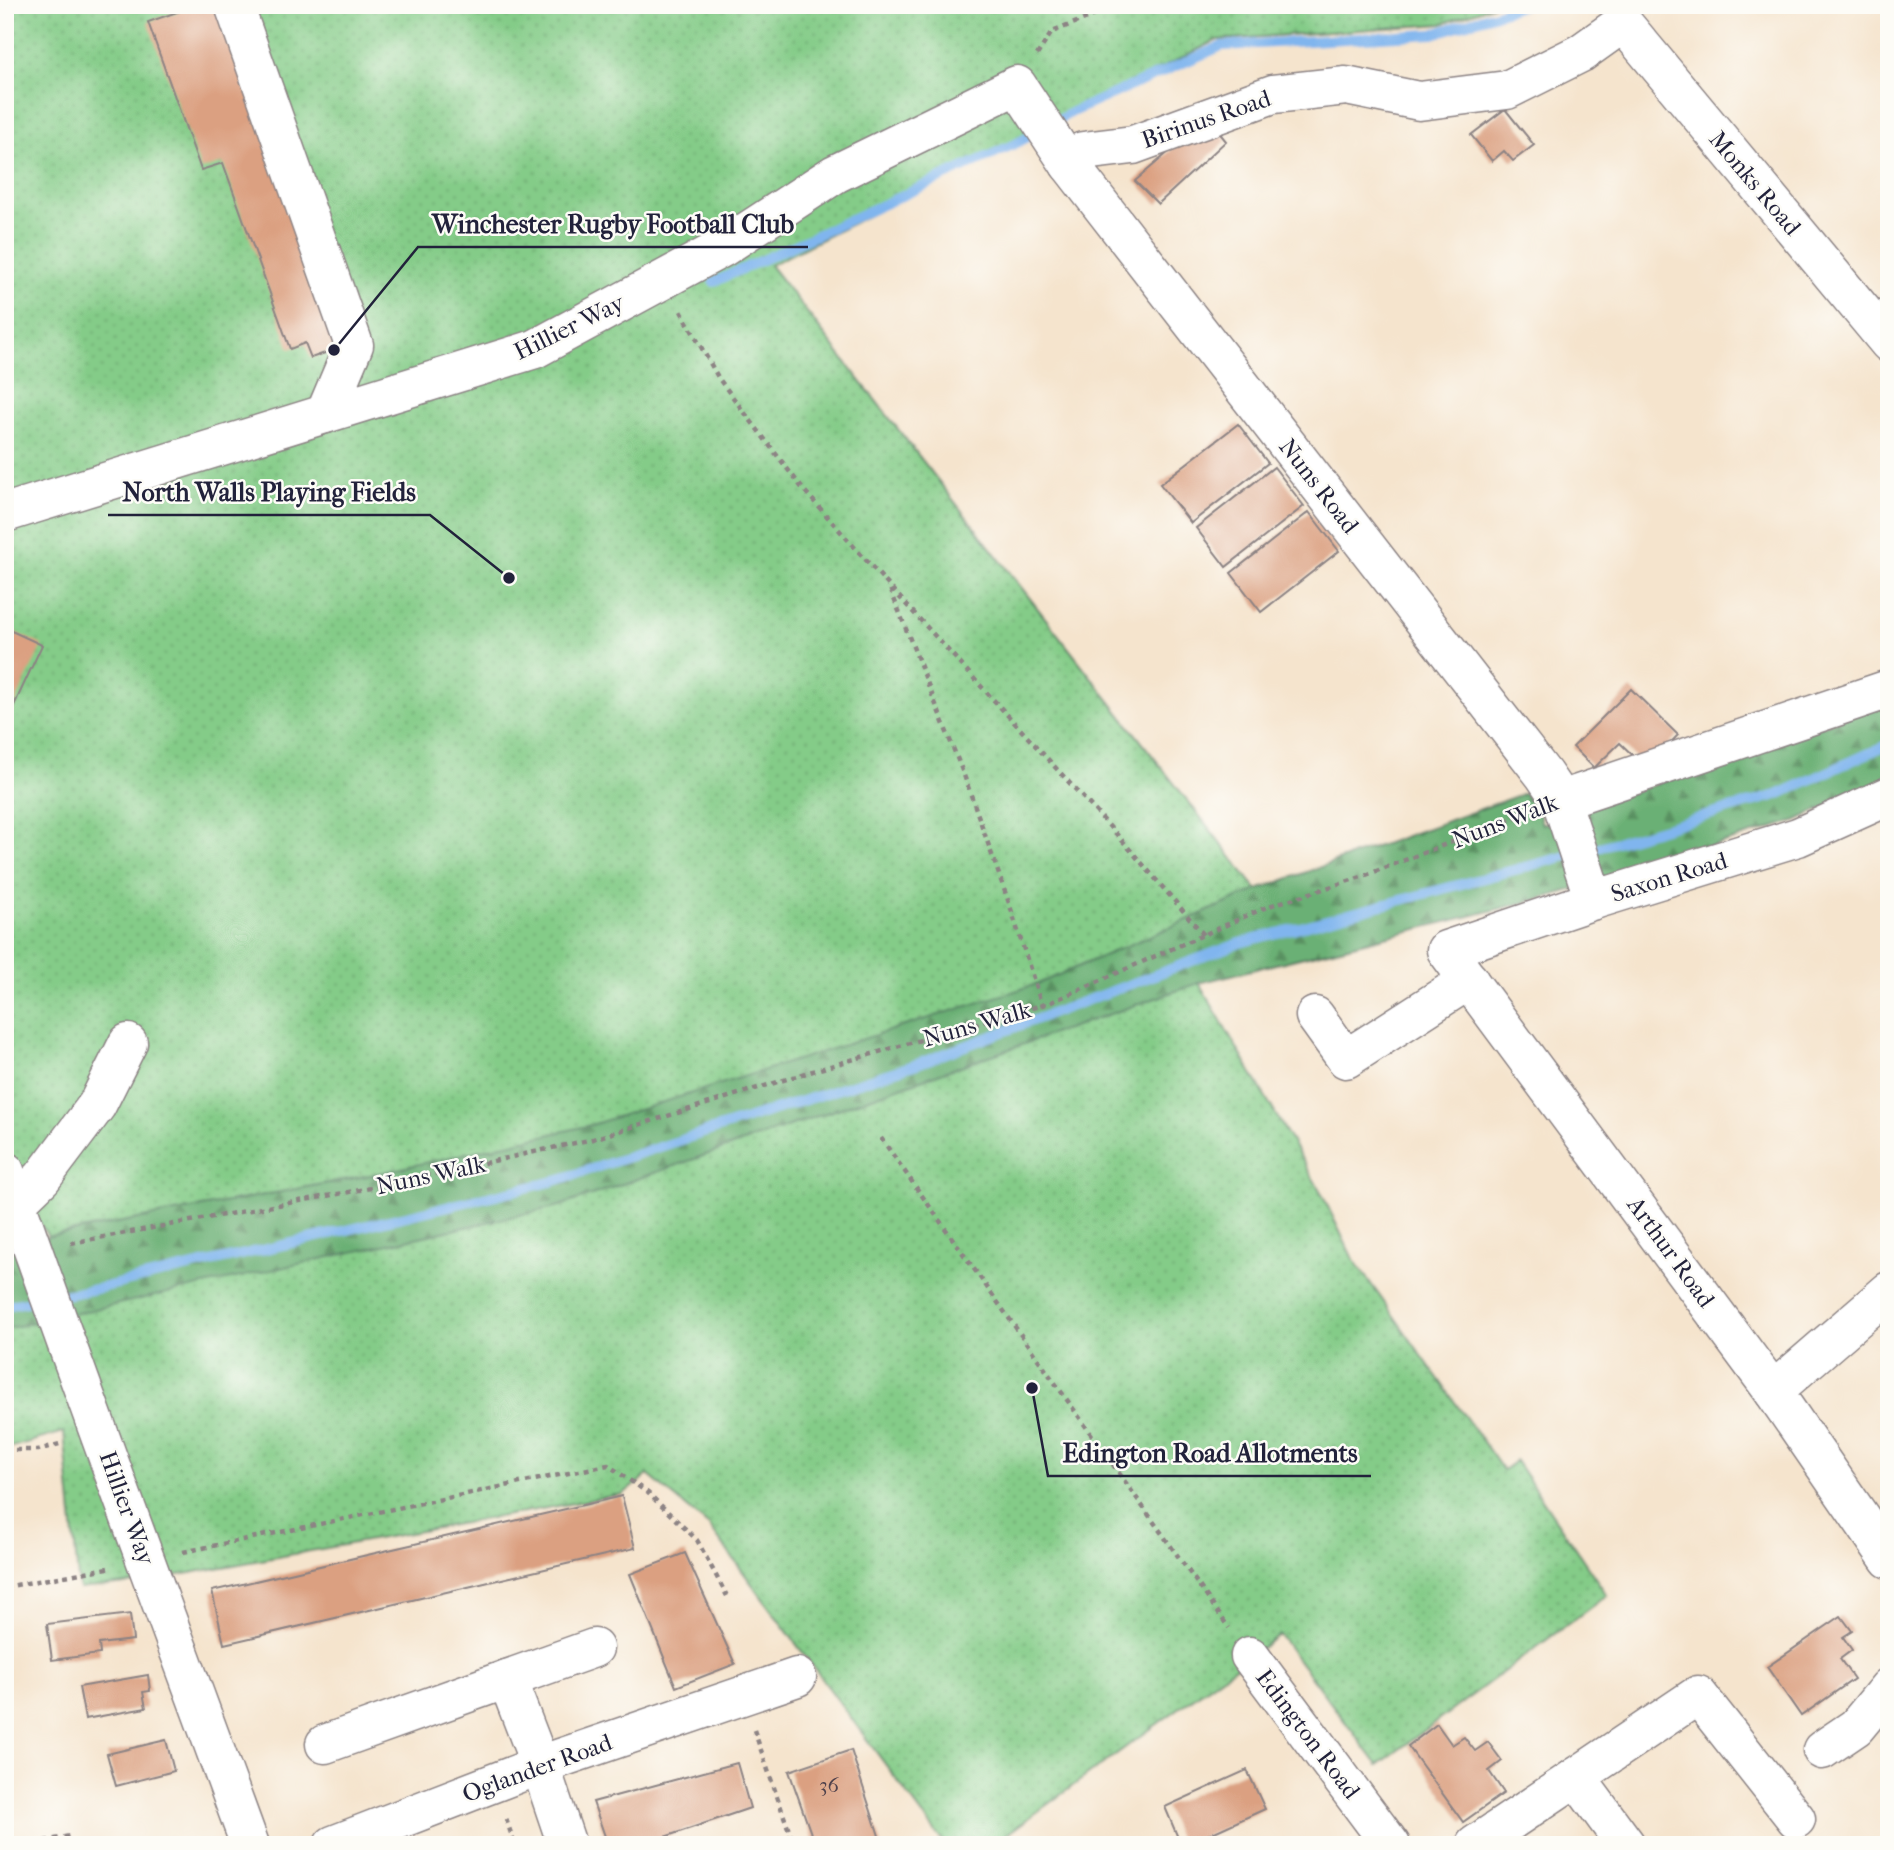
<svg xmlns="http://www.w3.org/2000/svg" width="1894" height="1850" viewBox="0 0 1894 1850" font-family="'IM FELL French Canon',serif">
<defs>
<pattern id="forest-firs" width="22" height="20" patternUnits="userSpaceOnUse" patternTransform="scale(1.75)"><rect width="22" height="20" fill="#6bb074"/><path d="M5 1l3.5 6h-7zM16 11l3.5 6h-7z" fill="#588f60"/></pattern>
<pattern id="park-dots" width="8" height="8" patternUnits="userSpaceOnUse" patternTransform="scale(1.75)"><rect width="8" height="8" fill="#84cc88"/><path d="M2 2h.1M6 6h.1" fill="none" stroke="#72af76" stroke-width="1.8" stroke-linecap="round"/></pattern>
</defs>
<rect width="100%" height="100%" fill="#fdfcf7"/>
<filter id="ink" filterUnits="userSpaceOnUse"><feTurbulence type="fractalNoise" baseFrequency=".0143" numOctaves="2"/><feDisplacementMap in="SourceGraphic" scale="14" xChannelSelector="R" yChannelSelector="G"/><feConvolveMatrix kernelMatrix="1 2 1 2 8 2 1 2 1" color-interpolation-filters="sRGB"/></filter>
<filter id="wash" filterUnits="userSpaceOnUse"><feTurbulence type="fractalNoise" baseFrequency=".00686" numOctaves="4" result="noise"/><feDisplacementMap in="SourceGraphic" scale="28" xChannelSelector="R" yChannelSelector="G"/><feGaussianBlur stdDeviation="1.57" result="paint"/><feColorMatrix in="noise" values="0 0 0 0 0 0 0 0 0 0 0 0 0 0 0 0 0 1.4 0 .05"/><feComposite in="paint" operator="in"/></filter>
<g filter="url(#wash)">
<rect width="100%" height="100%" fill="#f5e4cd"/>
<polygon fill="url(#forest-firs)" stroke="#466958" stroke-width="2" points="770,265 1257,890 1533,790 1542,824 1889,702 1889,777 1795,821 1551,896 1199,983 560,1206 5,1385 5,1231 9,1247 32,1250 48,1236 375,1174"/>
<g fill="url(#park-dots)" stroke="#537762" stroke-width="2">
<polygon points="5,5 1494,5 1442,24 1217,40 770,265 1257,890 1040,983 591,1125 375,1174 48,1236 5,1171"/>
<polygon points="1199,983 1321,1192 1352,1257 1503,1470 1516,1461 1607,1595 1378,1765 1279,1635 992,1845 945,1845 709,1526 648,1475 623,1494 135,1583 79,1589 64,1432 5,1449 5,1329 560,1206"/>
</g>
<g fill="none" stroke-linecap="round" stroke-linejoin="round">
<g stroke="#80b5ee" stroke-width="10">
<polyline points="714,282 1019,142 1072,112 1222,46 1433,34 1524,5"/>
<polyline points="5,1306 96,1289 551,1182 917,1064 1240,943 1593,849 1777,795 1889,744"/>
</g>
</g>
<g id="blocks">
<g fill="#dba081">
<polygon points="197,5 227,5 348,345 311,358 305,343 290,349 223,163 201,170 148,22"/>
<polygon points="1505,109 1534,145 1513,161 1504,151 1492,161 1471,135"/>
<polygon points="1213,125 1226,141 1158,204 1135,181 1192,132"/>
<polygon points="1238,424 1268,463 1191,523 1160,484"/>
<polygon points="1274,467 1304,506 1226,567 1196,528"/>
<polygon points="1309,512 1339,551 1261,612 1231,573"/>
<polygon points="5,628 42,645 5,725"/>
<polygon points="1631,689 1678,735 1646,768 1620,743 1594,768 1573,747"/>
<polygon points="622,1496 635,1548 224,1644 212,1591"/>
<polygon points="685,1553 735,1664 676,1687 630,1574"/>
<polygon points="130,1614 133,1640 99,1644 100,1654 52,1660 47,1624"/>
<polygon points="1841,1616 1852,1631 1843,1637 1852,1650 1840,1659 1854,1679 1801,1716 1767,1667"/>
<polygon points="148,1675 150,1691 143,1692 146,1708 85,1719 79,1687"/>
<polygon points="1437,1724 1452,1745 1464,1737 1475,1751 1488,1742 1502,1761 1489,1771 1504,1793 1463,1822 1408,1746"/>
<polygon points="166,1740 174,1771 116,1786 107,1754"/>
<polygon points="851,1750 882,1845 815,1845 789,1771"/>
<polygon points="737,1763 750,1808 641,1845 608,1845 593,1802"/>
<polygon points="1247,1770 1265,1809 1186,1845 1181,1845 1165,1807"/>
</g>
</g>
</g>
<g filter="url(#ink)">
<use href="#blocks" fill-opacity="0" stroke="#8c8384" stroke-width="2"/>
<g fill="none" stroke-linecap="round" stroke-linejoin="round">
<defs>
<g id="minor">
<polyline points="234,5 354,345 325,414"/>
<polyline points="1069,164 1083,151 1133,145 1273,94 1346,86 1419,101 1507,90 1581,53 1623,23 1889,343"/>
<polyline points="5,513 535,349 722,248 835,174 1017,85 1069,164 1544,775 1561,800 1594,900"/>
<polyline points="1889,796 1798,837 1594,900 1446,950 1773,1391 1889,1559"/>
<polyline points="1561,800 1889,689"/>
<polyline points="1315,1016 1346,1059 1469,980"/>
<path d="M5 1171C84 1397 168 1620 250 1845"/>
<polyline points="16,1203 42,1178 97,1105 128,1043"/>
<polyline points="1773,1391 1889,1291"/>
<polyline points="1250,1656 1391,1845"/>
<polyline points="507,1679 540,1765 567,1845"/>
<polyline points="325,1744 594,1648"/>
<polyline points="1822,1750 1856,1727 1889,1687"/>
<polyline points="1576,1777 1626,1845"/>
<polyline points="333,1845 540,1765 797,1677"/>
<polyline points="1475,1845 1698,1695 1796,1819"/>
</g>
</defs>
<use href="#minor" stroke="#8c8384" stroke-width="41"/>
<g stroke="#8c8384" stroke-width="4.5" stroke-dasharray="5 5" stroke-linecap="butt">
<polyline points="1037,55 1052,32 1120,5"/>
<polyline points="681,311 719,379 802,488 889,586 965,778 1010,906 1042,1006"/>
<polyline points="892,589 1120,838 1204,935"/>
<polyline points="881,1138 1229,1628"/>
<polyline points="71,1243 376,1187 593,1139 813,1071 1049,1003 1269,906 1361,877 1524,814"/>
<polyline points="5,1450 38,1450 63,1443"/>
<polyline points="183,1552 608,1465 648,1493 697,1540 727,1596"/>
<polyline points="5,1587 108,1568"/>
<polyline points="754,1730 794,1845"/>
<polyline points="5,1807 12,1840"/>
<polyline points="506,1819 515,1845"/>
<polyline points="5,1842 12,1840 31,1844 69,1836 72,1845"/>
</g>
<use href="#minor" stroke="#fff" stroke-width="38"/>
</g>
</g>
<g text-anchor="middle" stroke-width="5" stroke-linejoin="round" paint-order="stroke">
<g font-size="21" fill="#50424c">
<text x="829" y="1792">36</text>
</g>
<g font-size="24" fill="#22223b" stroke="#fdfcf7">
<text transform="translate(1206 119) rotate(-19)" y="8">Birinus Road</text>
<text transform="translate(1755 183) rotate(50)" y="8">Monks Road</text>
<text transform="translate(569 327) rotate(-26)" y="8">Hillier Way</text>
<text transform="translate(1319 486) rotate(52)" y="8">Nuns Road</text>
<text transform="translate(1505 821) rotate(-21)" y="8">Nuns Walk</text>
<text transform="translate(1669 877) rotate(-17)" y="8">Saxon Road</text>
<text transform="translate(977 1024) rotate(-16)" y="8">Nuns Walk</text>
<text transform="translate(431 1175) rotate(-12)" y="8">Nuns Walk</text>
<text transform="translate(1671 1252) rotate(54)" y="8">Arthur Road</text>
<text transform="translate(127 1508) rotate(70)" y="8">Hillier Way</text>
<text transform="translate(1308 1734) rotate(53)" y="8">Edington Road</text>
<text transform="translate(537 1768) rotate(-20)" y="8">Oglander Road</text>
</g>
</g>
<path fill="none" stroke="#22223b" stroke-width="2.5" d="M334 350L418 247H808M509 578L430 515H108M1032 1388L1048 1476H1371"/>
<g fill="#22223b" stroke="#fdfcf7" stroke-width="2.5">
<circle cx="334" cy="350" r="7"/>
<circle cx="509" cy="578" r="7"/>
<circle cx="1032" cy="1388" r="7"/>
</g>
<g font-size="26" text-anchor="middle" font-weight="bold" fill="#22223b" stroke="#fdfcf7" stroke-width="5" stroke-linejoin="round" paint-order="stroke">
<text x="613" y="233">Winchester Rugby Football Club</text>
<text x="269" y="501">North Walls Playing Fields</text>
<text x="1210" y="1462">Edington Road Allotments</text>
</g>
<rect width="1894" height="1850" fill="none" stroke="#fdfcf7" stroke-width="28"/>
</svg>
